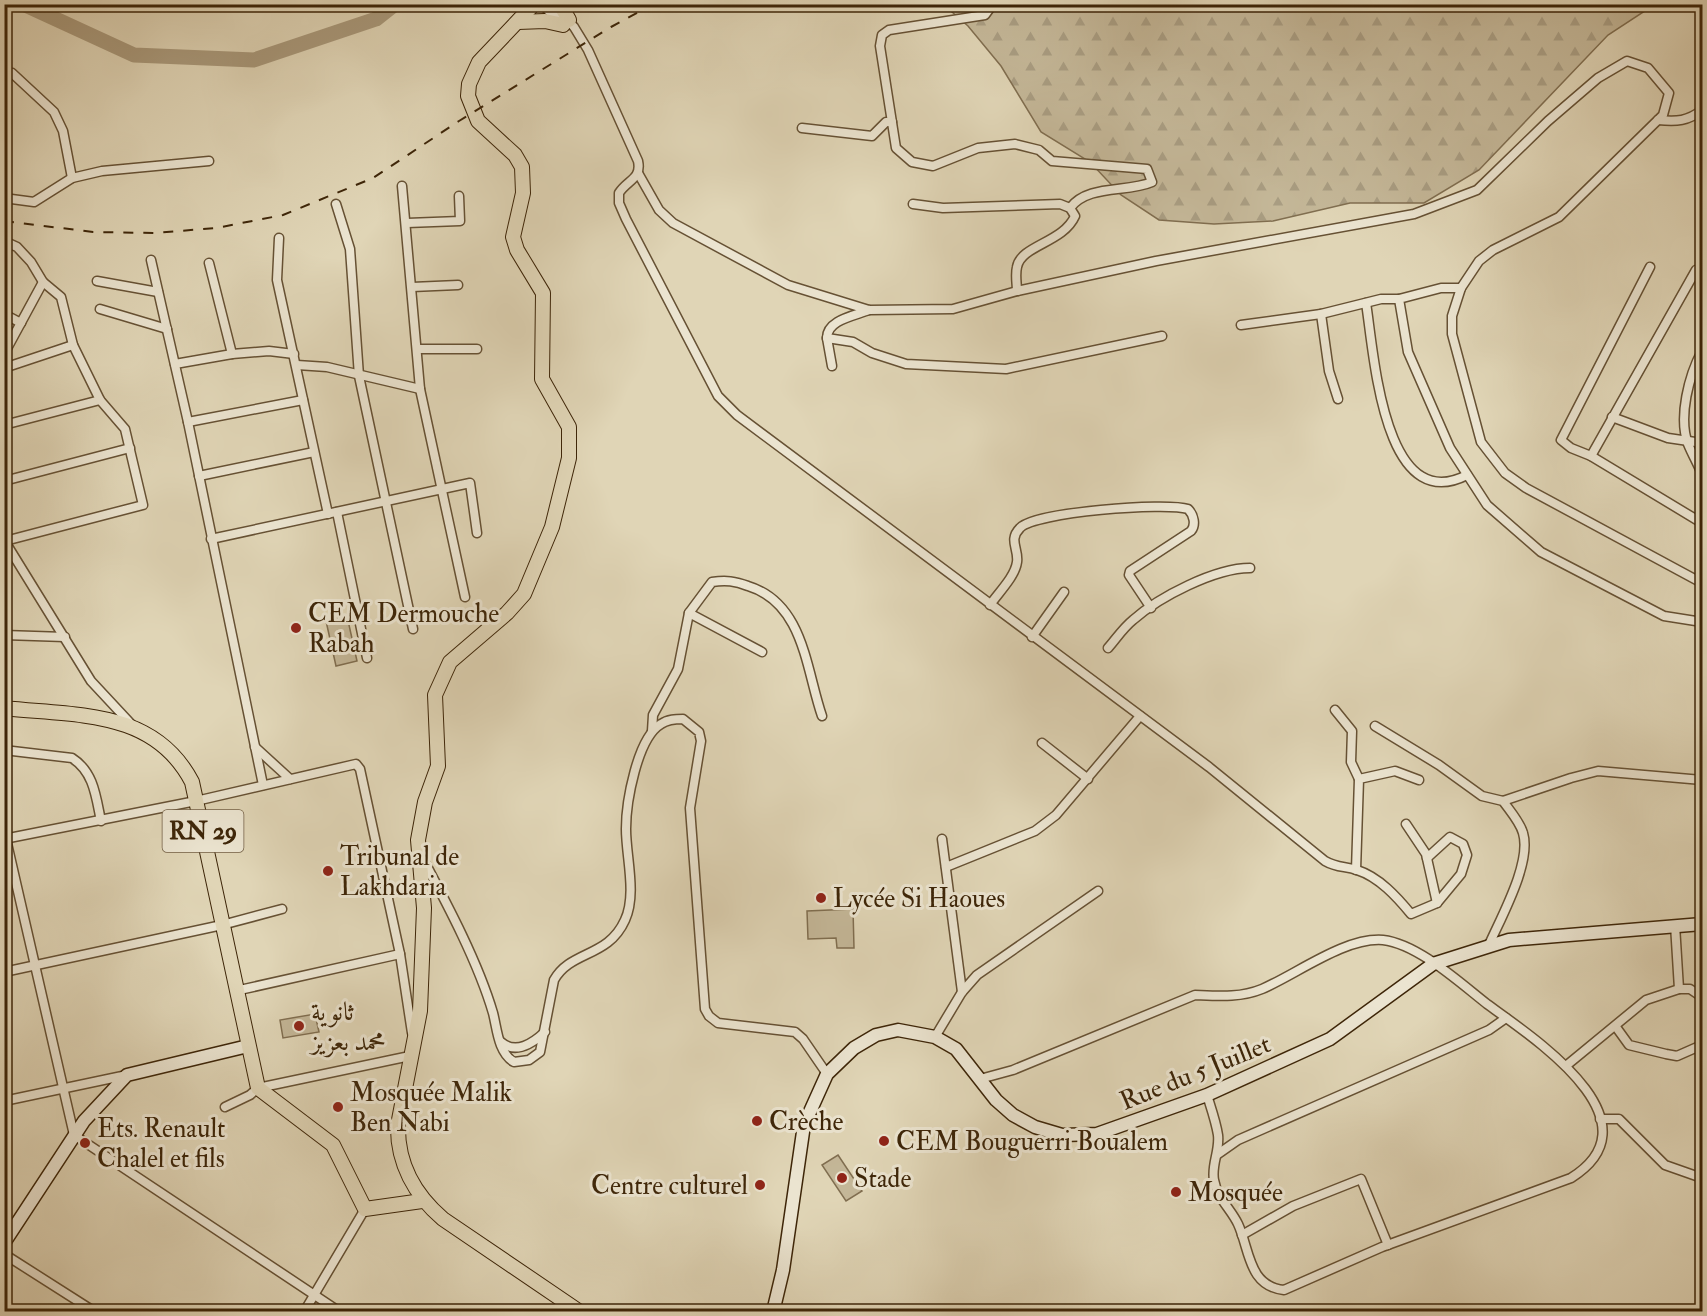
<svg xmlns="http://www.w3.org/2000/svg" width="1707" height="1316" viewBox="0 0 1707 1316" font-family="'IM FELL Double Pica',Amiri,serif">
<defs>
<pattern id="forest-firs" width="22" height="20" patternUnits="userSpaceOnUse" patternTransform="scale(1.5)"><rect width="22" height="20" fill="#c4b798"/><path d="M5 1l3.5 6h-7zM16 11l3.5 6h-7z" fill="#a99d82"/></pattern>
</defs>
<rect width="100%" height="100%" fill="#e0d5b6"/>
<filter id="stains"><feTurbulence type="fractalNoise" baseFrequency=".00333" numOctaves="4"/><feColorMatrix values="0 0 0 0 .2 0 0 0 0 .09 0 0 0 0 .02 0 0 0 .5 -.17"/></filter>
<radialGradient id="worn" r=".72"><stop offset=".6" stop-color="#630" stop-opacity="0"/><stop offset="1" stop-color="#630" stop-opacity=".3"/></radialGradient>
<g fill="#c4b798" stroke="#806e50" stroke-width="1.5">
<polygon points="347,616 357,661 336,666 326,621"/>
<polygon points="853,909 854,948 837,948 836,938 808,939 807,911"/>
<polygon points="315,1014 319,1032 283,1038 280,1020"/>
<polygon points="838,1155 862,1191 846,1201 822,1165"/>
</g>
<polygon fill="url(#forest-firs)" stroke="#806e50" stroke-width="1.5" points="944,5 1654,5 1608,35 1479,170 1424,203 1350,203 1273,221 1214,224 1159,220 1121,195 1090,162 1041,132 1001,66 968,26"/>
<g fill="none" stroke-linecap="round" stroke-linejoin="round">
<polyline stroke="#a9997b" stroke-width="15" points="23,4 134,55 254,60 376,19 395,4"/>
<defs>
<g id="street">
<polyline points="542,4 560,23"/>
<path d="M551 4 574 27 588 50 638 161C642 179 627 180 619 193V203L626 219 718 396 737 415 1209 767 1325 861C1337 868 1345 866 1357 870 1379 877 1397 897 1411 914L1437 903 1461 874 1467 855 1463 844 1450 837 1427 858"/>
<path d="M993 4 985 15 889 30 882 35 880 46 896 148 912 162 933 166 978 148 1015 144 1039 150 1052 161 1147 169 1152 182C1127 193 1088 184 1070 208"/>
<polyline points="12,73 54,112 63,131 72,178"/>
<path d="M1658 120C1677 122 1688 121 1702 110"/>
<polyline points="802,128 872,136 886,122 892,122"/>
<polyline points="638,173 659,210 673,223 788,285 869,310 953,309 1017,291 1156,261 1414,214 1477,190 1548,121 1598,78 1627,61 1648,68 1669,93 1663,115 1559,217 1493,250 1479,261 1461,288 1452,316 1452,334 1481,442 1505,473 1526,488 1702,583"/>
<polyline points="402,186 420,389 465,597"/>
<polyline points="4,198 34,202 72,178 102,171 209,161"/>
<polyline points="336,204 350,249 359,376 413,629"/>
<path d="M913 204 943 208 1060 204 1070 208 1075 216C1063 243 1021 245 1017 267 1015 275 1017 284 1017 291"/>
<polyline points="407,223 460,221 459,196"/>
<polyline points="279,238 277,280 328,514"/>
<polyline points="4,241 17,247 31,262 43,282 61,297 73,345 100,400 125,429 143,505 5,541"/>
<polyline points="151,260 188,422 263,785"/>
<polyline points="209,263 232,354 269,351 294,354"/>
<polyline points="1650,267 1561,440 1571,448 1591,456 1702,523"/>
<polyline points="97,281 158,292"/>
<polyline points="412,287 458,285"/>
<polyline points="1461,288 1441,288 1399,299 1408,352 1450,448 1487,505 1541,552 1664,616 1702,622"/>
<path d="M1366 303C1374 352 1383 518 1467 475"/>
<polyline points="100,309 167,329"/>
<path d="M869 310C854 316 827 320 827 338L853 342 872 353 906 364 1006 369 1162 336"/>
<polyline points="4,314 21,323"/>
<polyline points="1321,314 1329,371 1338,399"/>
<polyline points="1241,325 1321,314 1381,299 1399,299"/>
<polyline points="827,338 832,366"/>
<polyline points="417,349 477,349"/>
<path d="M1702 351C1689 375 1678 417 1688 444 1692 454 1698 464 1702 474"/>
<polyline points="4,354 43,282"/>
<polyline points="175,364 232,354"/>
<polyline points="297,365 327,367 420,389"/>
<polyline points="4,368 73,345"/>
<polyline points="1612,417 1668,438 1702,443"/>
<polyline points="188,422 303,400"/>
<polyline points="4,425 100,400"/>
<polyline points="1591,456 1696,270"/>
<polyline points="199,476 314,452"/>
<polyline points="4,481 130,448"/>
<polyline points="337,512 367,658"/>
<polyline points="211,539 470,483 477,533"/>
<polyline points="4,540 91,681 132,725"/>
<path d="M990 605C998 593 1015 577 1017 562 1019 549 1008 540 1020 528 1034 512 1166 502 1188 509 1194 515 1196 525 1191 531L1130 571 1129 575 1151 608"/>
<polyline points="689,613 762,652"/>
<polyline points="4,635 65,637"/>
<polyline points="1032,637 1064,592"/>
<path d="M1108 648C1116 639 1123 628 1133 620 1159 597 1215 568 1250 568"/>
<polyline points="1335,710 1352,731 1351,762 1359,779"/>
<path d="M1375 726 1439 765 1482 796 1503 801C1510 811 1520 822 1523 833 1532 863 1500 919 1488 947"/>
<path d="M652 731 653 715 678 669 689 613 712 582C726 580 735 581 748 586 804 603 806 670 822 716"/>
<polyline points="1042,743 1088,779"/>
<polyline points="255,747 290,779"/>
<path d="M4 750 72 758C94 772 96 797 101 821"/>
<polyline points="1503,801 1571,778 1598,771 1702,780"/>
<polyline points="1406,824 1426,854 1437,903"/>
<polyline points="4,839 196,801 356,764 360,769 400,954 412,1033"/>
<polyline points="6,839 74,1135 340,1312"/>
<polyline points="942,839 962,992"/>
<path d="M422 857C447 904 478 962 493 1013 497 1028 498 1053 514 1062L529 1060 540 1052 554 980C571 950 608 958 625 920 637 894 626 857 626 829 626 803 637 738 661 724 668 719 676 719 683 719L699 732 701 741 690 808 705 1009 709 1016 718 1023 795 1032 803 1039 827 1074"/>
<polyline points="946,867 1035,831 1056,815 1140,716"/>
<polyline points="1356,870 1359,779 1395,771 1419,780"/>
<polyline points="1675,925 1679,989"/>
<polyline points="4,972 222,925 282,909"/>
<polyline points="235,991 400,954"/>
<polyline points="1616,1027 1629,1045 1666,1054 1677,1056 1702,1045"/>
<polyline points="935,1037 962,992 977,975 1098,891"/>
<path d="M501 1042C516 1055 533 1043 545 1032"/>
<polyline points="1567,1065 1646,1000 1679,989 1690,989 1702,997"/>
<path d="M980 1079 1013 1070 1195 995C1218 996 1240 998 1262 989 1297 974 1345 937 1383 940 1418 944 1460 983 1487 1004 1532 1037 1662 1121 1571 1178L1382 1247 1284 1290C1248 1286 1250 1250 1238 1224 1231 1209 1217 1198 1214 1180 1211 1165 1220 1151 1218 1135 1216 1122 1211 1108 1207 1095"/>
<polyline points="4,1101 127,1075"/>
<polyline points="225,1107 250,1095 258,1088 410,1056"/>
<polyline points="1600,1119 1619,1119 1665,1165 1702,1178"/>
<polyline points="1218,1154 1238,1140 1489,1030 1506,1018"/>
<polyline points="1242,1235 1293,1206 1361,1179 1388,1245"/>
<polyline points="4,1254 95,1312"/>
<polyline points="304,1312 365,1209"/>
</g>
<g id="secondary">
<polyline points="4,1243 84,1121 127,1075 248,1046"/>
<polyline points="773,1312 783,1270 804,1125 827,1074 854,1048 876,1035 898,1030 935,1037 956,1049 996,1100 1013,1115 1035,1127 1062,1135 1097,1134 1207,1095 1330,1039 1433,964 1509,940 1702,924"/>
</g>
<g id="primary">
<path d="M534 4 479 62 469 84 468 96 478 121 515 155 522 167 523 193 513 237 517 250 543 293 542 379 569 427V458L552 527 524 594 507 613 450 662 435 695 438 766 425 802 418 840 424 908 420 1011 398 1125C397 1163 415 1195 443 1219L580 1312"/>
<polyline points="560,4 569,20"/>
<polyline points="518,22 545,21 563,25"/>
<path d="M4 708C76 716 154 709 192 782L258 1088 333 1145 365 1209 422 1201"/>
</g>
</defs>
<use href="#street" stroke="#665134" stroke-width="11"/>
<use href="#secondary" stroke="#3d2508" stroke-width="15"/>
<use href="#primary" stroke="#3d2508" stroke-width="16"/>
<use href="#street" stroke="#ebe4d0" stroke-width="8"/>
<use href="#secondary" stroke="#ebe4d0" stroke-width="12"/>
<use href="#primary" stroke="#e0d5b6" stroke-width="14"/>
<polyline stroke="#3d2508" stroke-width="2" stroke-dasharray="10 10" stroke-linecap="butt" points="4,221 93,232 155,233 216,228 283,215 373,178 459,121 611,27 653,4"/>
</g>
<g fill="#8f2418" stroke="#ebe4d0" stroke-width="2">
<circle cx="296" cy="628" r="6"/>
<circle cx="328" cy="871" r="6"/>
<circle cx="821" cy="898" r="6"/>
<circle cx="299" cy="1026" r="6"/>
<circle cx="338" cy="1107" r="6"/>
<circle cx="757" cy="1121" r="6"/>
<circle cx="884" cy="1141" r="6"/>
<circle cx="85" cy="1143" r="6"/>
<circle cx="842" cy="1178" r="6"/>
<circle cx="760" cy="1185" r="6"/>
<circle cx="1176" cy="1192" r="6"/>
</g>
<g text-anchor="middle" stroke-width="6" stroke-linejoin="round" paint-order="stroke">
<rect fill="#ebe4d0" stroke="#715e44" stroke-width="1.5" x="162.5" y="810" width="81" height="42" rx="4.5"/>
<g font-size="24" font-weight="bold" fill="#3d2508">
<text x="203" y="839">RN 29</text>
</g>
<g font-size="26" fill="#3d2508" stroke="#ebe4d0" text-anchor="start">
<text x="308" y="622">CEM Dermouche<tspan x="308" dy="30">Rabah</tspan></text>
<text x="340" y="865">Tribunal de<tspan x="340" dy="30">Lakhdaria</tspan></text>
<text x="833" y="907">Lycée Si Haoues</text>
<text x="311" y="1020">ثانوية<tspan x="311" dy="30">محمد بعزيز</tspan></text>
<text x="350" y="1101">Mosquée Malik<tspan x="350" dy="30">Ben Nabi</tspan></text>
<text x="769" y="1130">Crèche</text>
<text x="97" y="1137">Ets. Renault<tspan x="97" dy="30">Chalel et fils</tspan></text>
<text x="896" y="1150">CEM Bouguerri Boualem</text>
<text x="854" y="1187">Stade</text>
<text x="748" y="1194" text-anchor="end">Centre culturel</text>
<text x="1188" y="1201">Mosquée</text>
</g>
<g font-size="26" fill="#3d2508" stroke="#ebe4d0">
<text transform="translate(1195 1072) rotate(-22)" y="9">Rue du 5 Juillet</text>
</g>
</g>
<rect width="1707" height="1316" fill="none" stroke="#e0d5b6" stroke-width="24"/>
<rect x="6" y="6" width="1695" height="1304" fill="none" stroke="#3d2508" stroke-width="3"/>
<rect x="12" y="12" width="1683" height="1292" fill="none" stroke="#3d2508" stroke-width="1.5"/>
<rect width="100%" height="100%" filter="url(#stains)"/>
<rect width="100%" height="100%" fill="url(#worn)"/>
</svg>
